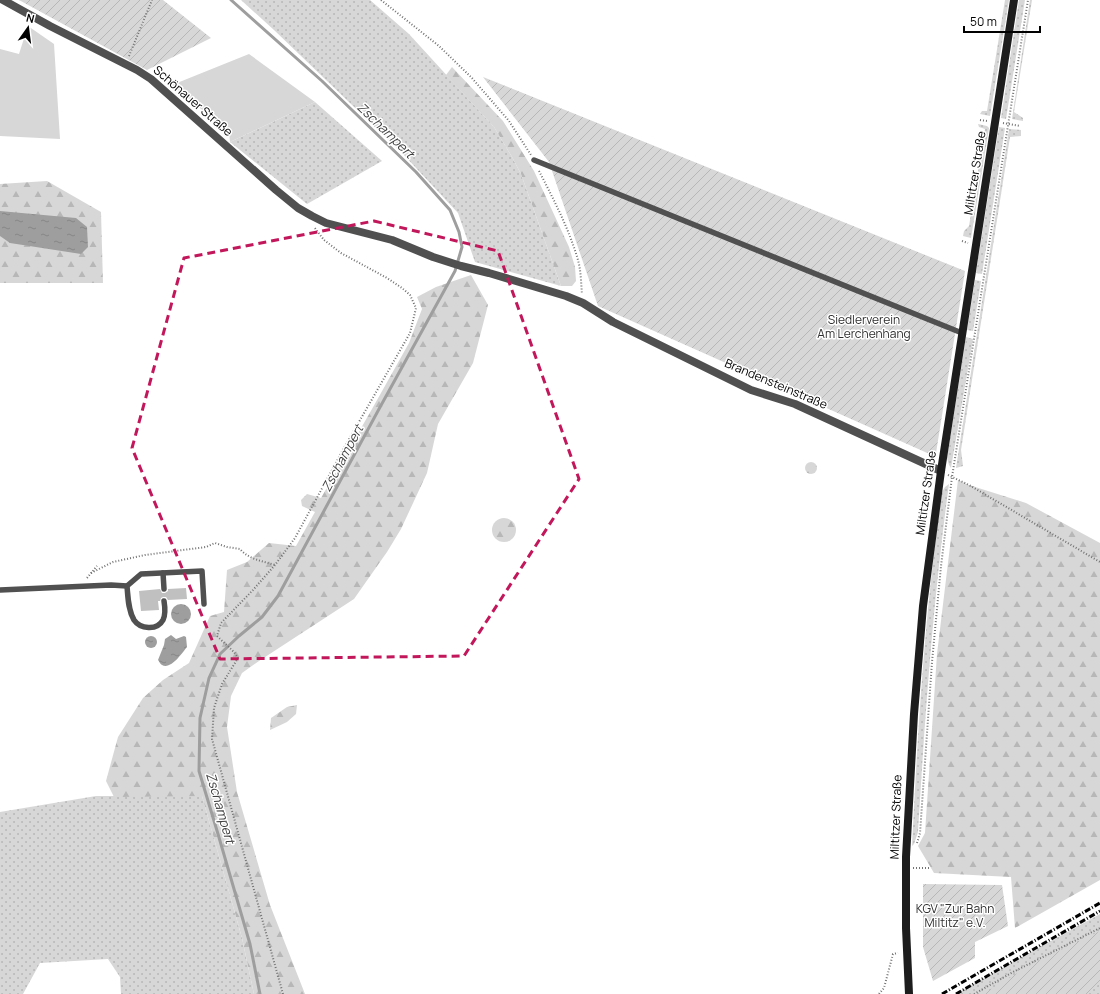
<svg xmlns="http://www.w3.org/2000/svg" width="1100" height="994" viewBox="0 0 1100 994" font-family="Manrope,sans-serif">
<defs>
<pattern id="grass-dots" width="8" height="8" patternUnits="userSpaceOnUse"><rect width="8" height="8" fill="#d7d7d7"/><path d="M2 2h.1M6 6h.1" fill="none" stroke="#b7b7b7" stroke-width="1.8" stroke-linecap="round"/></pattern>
<pattern id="forest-firs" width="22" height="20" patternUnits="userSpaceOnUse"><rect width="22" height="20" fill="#d7d7d7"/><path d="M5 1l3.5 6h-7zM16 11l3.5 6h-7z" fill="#b7b7b7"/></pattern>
<pattern id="garden-furrows" width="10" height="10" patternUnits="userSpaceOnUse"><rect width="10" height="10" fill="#d7d7d7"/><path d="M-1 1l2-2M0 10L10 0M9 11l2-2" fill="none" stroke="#b7b7b7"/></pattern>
<pattern id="water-ripples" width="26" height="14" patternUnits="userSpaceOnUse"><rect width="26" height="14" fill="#9e9e9e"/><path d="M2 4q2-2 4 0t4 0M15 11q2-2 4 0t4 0" fill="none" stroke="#868686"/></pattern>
</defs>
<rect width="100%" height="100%" fill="#fff"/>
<g fill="url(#grass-dots)">
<polygon points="241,0 370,0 409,34 494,127 512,157 521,174 561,286 475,262 458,213 403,154 274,30"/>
<polygon points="1005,0 1009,0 990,116 980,114 982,111 987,111"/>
<polygon points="1019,0 1025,0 1006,119 1001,118"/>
<polygon points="1030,0 1032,0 1014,112 1023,118 1023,121 1012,119"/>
<polygon points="315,102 382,161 307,204 230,142"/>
<polygon points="978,124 987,126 989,128 971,238 963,236 964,231 969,226 985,129 979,127"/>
<polygon points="999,127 1005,128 982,274 976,273"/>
<polygon points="1009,129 1021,130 1021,136 1010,137 961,450 963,466 956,468"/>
<polygon points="975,280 981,281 973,331 967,330"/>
<polygon points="966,337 973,339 951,468 949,465 947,458"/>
<path d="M949 484C933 600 925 716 918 832L914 844 912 846C918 727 925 609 942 492L945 487Z"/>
<polygon points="96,796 202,796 242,938 254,994 121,994 120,977 108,959 40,963 23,994 0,994 0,812"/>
<polygon points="1100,914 1100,994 955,994"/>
</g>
<g fill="url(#forest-firs)">
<polygon points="452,67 503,121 534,171 569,247 575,267 576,281 572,286 561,286 521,174 512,157 494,127 446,75"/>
<polygon points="47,181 101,212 103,283 0,283 0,184"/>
<polygon points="471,275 488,305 473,363 438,424 427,473 401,529 387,552 354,599 259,661 242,673 231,696 227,727 237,792 270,905 305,994 254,994 242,938 202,796 114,797 106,781 118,737 143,698 163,680 189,663 210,616 224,612 227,570 247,562 269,543 296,546 315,512 302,506 301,500 307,494 321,498 372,409 409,343 422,309 417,297 436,287"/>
<circle cx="811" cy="468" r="6"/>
<polygon points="958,480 969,485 1026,503 1100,543 1100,880 1015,928 1011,877 934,873 918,846 925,833 937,654"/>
<circle cx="504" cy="530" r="12"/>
<polygon points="297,705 296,714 287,722 270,730 271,718 287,707"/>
</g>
<g fill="url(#garden-furrows)">
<polygon points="19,0 163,0 211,38 147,70"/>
<polygon points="483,77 965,271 936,453 934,456 598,306 549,162"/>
<polygon points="923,884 1002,885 1008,926 975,942 975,958 933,981 923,947"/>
<polygon points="1100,931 1100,983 1088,994 983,994 1034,963"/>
</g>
<g fill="#d7d7d7">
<polygon points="28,26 54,44 60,139 0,136 0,49 19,54"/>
<polygon points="249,54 315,102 230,142 229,132 172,85"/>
</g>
<g fill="url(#water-ripples)">
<polygon points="0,211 76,218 87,227 88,247 81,254 10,243 0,236"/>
<circle cx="181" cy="614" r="10"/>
<path d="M171 635 176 639 184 636 186 637 187 647C182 653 171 670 162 665 160 664 159 661 158 660L164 645 165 639Z"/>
<circle cx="151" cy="642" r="6"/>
</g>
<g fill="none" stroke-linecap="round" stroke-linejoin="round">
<polyline stroke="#9e9e9e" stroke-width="3" points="231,0 322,81 416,172 450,210 459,232 462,247 455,271 379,409 278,596 262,617 239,636 220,654 209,678 200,718 199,771 218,834 250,944 260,994"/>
</g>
<polygon fill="#c0c0c0" points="186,588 187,599 168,600 166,597 163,597 161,598 160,601 158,601 159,610 141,611 139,591 160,589 162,593 165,593 168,591 168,589"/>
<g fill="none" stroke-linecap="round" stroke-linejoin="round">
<g stroke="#727272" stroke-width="2" stroke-dasharray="1 2" stroke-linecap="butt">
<polyline points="381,0 439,46 472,78 509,121 531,155"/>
<polyline points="129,56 152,0"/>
<polyline points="980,120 987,121"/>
<polyline points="1003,123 1020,126"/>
<path d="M539 171C554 200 569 229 578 260 581 271 581 283 582 294"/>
<polyline points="962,241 968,243"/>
<polyline points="948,475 969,485 1100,562"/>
<path d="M91 573 113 562 145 555 206 547 215 543 227 547 240 549C248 559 262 561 275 565"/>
<polyline points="87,578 97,566"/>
<polyline points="917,843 920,833 932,662 941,566 952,477 1028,0"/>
<polyline points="913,868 929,868"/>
<polyline points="283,994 212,739 214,708 222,684 238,658 234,652 217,636 221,623 253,590 275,565 295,538 344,448 410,333 416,308 410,295 402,288 387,278 341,253 324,240 314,227"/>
<polyline points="879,994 884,988 893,954 898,953"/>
<polyline points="974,994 1015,971 1100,928"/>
</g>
<g stroke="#505050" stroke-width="5.5">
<polyline points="534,160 962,333"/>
<polyline points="163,573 164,589"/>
<polyline points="0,590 111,585 127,586"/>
<path d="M164 601C165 607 166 614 163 620 157 631 140 629 134 620 128 610 128 597 127 586L141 574 202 571 204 604"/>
</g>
<polyline stroke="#505050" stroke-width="8" points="3,0 50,26 137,70 151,79 276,190 298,208 312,216 326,223 392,240 433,257 461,266 489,273 566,296 583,303 613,322 751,390 795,404 941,471"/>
<polyline stroke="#1d1d1d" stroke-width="8" points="909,994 906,928 906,857 914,714 923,606 941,471 1014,0"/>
<g stroke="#000" stroke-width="3" stroke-dasharray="6 2 1 2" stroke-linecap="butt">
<polyline points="942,994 1100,903"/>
<polyline points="956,994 1100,911"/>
</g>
</g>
<path fill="none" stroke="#c2185b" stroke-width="3" stroke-dasharray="8 5" stroke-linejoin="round" d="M374 221 498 251 579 479 464 656 220 659 132 448 184 258Z"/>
<g text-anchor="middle" stroke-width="3" stroke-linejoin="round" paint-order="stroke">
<g font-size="12" fill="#000" stroke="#fff">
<text transform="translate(193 101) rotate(41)" y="4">Schönauer Straße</text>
<text transform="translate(975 173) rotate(-81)" y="4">Miltitzer Straße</text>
<text transform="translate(776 384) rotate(23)" y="4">Brandensteinstraße</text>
<text transform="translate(926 493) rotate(-82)" y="4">Miltitzer Straße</text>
<text transform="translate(896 817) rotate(-88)" y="4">Miltitzer Straße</text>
</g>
<g font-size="12" fill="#2e2e2e" stroke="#fff">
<text x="864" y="324">Siedlerverein<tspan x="864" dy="14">Am Lerchenhang</tspan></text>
<text x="955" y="913">KGV "Zur Bahn<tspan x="955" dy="14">Miltitz" e.V.</tspan></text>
</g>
<g font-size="13" font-style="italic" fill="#3f3f3f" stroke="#fff">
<text transform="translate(386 130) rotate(44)" y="5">Zschampert</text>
<text transform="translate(342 458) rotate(-62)" y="5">Zschampert</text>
<text transform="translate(221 808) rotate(74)" y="5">Zschampert</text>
</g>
</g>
<g transform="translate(28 28) rotate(14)" stroke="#ffffff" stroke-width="3" paint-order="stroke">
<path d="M0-3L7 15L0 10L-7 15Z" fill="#000000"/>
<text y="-6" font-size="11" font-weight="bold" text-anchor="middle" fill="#000000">N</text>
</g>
<path d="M964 26v6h76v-6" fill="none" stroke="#000000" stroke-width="2"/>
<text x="970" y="26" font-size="12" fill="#000000" stroke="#ffffff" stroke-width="3" paint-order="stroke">50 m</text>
</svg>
